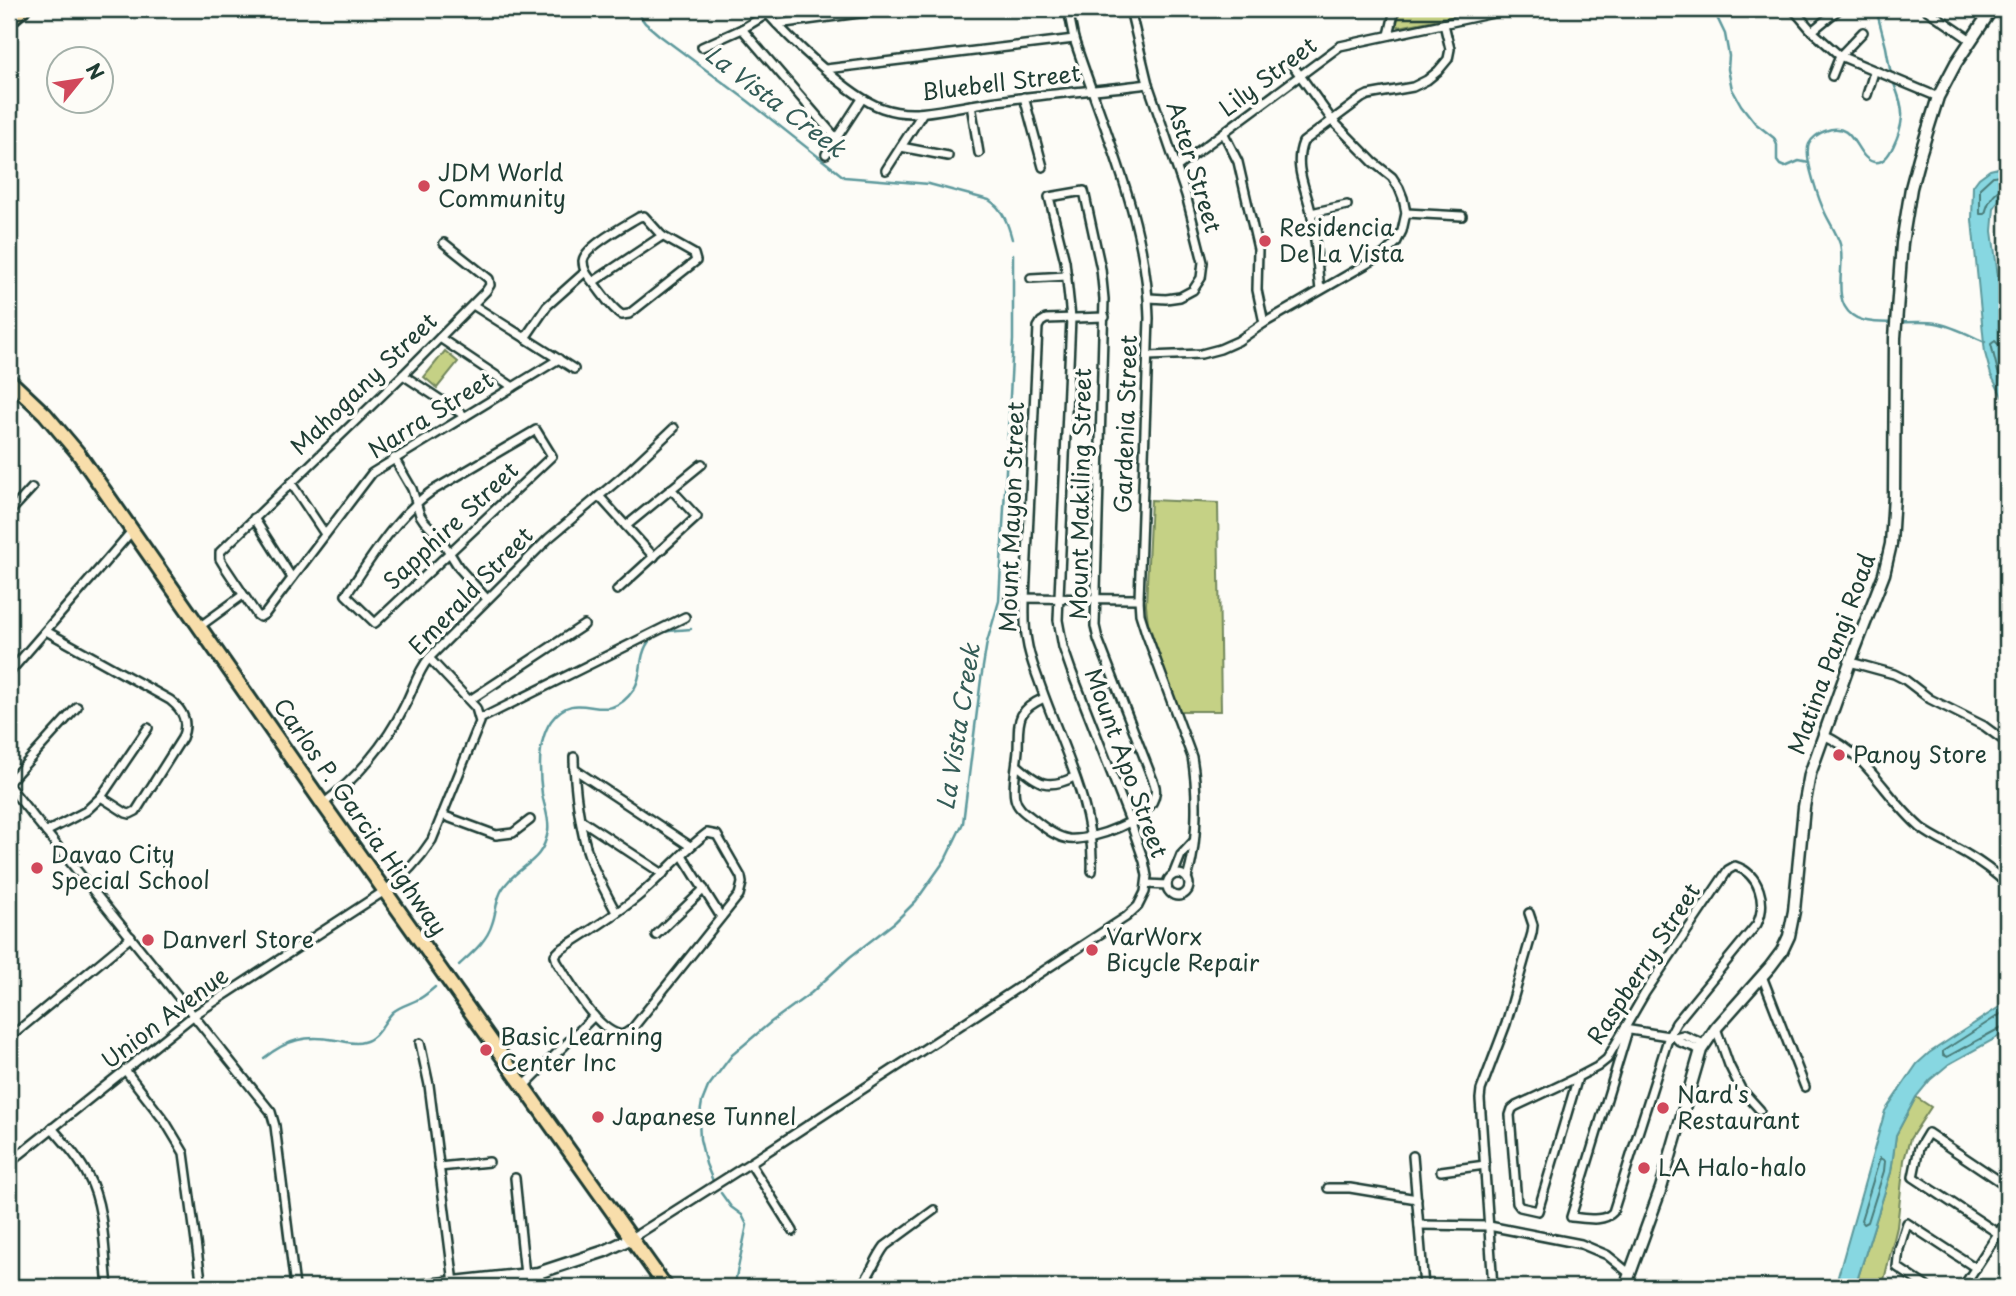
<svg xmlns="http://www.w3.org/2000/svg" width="2016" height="1296" viewBox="0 0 2016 1296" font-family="'Playpen Sans',sans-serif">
<rect width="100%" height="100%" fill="#fdfcf7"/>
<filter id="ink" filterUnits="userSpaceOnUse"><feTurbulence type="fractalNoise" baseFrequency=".0143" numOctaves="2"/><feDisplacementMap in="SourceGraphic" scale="14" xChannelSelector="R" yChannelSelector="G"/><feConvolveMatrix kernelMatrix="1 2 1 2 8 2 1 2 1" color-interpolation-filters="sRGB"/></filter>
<g filter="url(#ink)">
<g fill="#c5d185" stroke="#72875c" stroke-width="2">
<polygon points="1399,9 1490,9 1399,27 1396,24"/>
<polygon points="445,351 458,362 437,388 424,377"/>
<polygon points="1151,500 1218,503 1221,711 1178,711 1148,622 1146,605"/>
<polygon points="1916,1097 1931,1107 1910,1139 1904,1160 1897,1227 1884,1280 1883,1287 1855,1287 1891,1172 1896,1135"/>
</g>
<g fill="#87d7e1" stroke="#5d999c" stroke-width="2">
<polygon points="2002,167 2007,168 2007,193 2001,197 1994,208 1992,231 2001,299 2003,335 2007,353 2007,406 1991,375 1985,353 1972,220 1973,186 1979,178 1990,170"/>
<polygon points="2007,1002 2007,1032 1949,1064 1930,1080 1916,1097 1896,1135 1891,1172 1855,1287 1835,1287 1885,1111 1917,1064 1929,1053"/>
</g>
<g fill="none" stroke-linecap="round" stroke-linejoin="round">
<g stroke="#497b79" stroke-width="2">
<path d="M2007 174 1993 176 1980 188V214H1985C1988 202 1994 189 2007 187"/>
<polyline points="2007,348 2001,347 1995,341 1991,344 1998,372 2007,391"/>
<polyline points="2007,1010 1943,1051 1943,1055 1947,1057 2002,1027 2007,1026"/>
<polygon points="1880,1158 1885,1161 1884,1171 1868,1222 1864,1224 1861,1220"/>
</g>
<g stroke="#5d999c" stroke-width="2.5">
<path d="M635 9 645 23 659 35 748 101 844 177 929 184 989 200C1003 209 1008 224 1012 239"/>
<polyline points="1713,9 1725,34 1729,56 1728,69 1732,89 1741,105 1755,123 1774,138 1777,145 1777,161 1780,165 1785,167 1799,161 1809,163"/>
<polyline points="1876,9 1886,47 1891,75"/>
<path d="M1893 81C1897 92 1903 105 1902 117 1901 129 1890 166 1874 162 1854 158 1856 119 1825 131 1819 133 1812 138 1809 144 1803 156 1820 203 1826 215 1831 225 1837 234 1840 244 1846 266 1831 299 1852 315 1870 329 1913 319 1936 323 1953 326 1969 335 1985 342"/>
<path d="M459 965C472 953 487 941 492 924 497 911 495 900 503 888 520 863 542 865 548 831 550 819 544 806 542 794 539 772 538 740 551 721 579 683 605 732 634 689 639 681 640 673 641 664 645 631 662 631 691 629"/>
<path d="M264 1058C288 1039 306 1035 336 1040 345 1041 354 1045 363 1042 379 1038 382 1023 393 1012 400 1006 409 1004 417 1000 424 997 430 991 435 987"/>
<polyline points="713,1181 706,1164 700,1139 699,1120 702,1102 708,1087 732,1055 771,1022 811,993 850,957 895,922 916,901 945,860 963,823 981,679 987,642 999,601 1013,340 1013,254"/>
<polyline points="721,1193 731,1207 742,1215 747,1225 734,1287"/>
</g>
<defs>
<g id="minor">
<path d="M763 9C787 36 849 97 882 108 913 119 940 109 972 105 988 102 1004 100 1020 98 1062 92 1105 90 1148 84"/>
<path d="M1068 9 1074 39C1104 130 1147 221 1149 318L1139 599 1140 614 1146 633 1192 757C1198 791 1198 845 1187 878"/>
<polyline points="1130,9 1148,84 1186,195 1203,262 1201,278 1193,290 1180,297 1166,299 1149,298"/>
<polyline points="1793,9 1812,31 1840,56 1938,97"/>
<polyline points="1927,10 1971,40"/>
<polyline points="777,24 889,9"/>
<polyline points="742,29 836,138"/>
<polyline points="1812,31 1839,9"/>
<polyline points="1389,35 1395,9"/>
<polyline points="702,47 742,29 767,14"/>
<polyline points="826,69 1074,39"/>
<polyline points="1832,76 1840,56 1863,32"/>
<polyline points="1867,95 1874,72"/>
<polyline points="1024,97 1043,167"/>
<polyline points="971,105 979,153"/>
<polyline points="1224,134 1238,162 1258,249 1257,290 1264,323"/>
<polyline points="901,147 948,156"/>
<polyline points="826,154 862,99"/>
<polyline points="1177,167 1340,46 1512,9"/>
<polyline points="886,170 922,114"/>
<polyline points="1311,213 1347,205"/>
<polyline points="1406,213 1462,216"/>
<path d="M644 216 662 236 694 254 696 261 629 314 622 315C611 308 604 296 596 286 590 278 583 272 583 261 584 247 626 225 639 217Z"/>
<polyline points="444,243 489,279 490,285 486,291 403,375 220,552 220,559 223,564 257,615 260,617 265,614 372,473 559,359"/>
<polyline points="1031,278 1067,276"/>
<polyline points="593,282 662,236"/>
<path d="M1320 290C1317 265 1316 238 1311 212 1306 188 1293 167 1303 142L1362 98 1368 95 1413 87 1427 80 1438 71 1448 59 1450 49 1444 24"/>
<polyline points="473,305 574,369"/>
<polyline points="440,338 513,387"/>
<polyline points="525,338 547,306 585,272"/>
<polyline points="1148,356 1201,354 1220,349 1238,341 1264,323 1384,254 1396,243 1402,231 1406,213 1403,198 1399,188 1392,177 1373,162 1332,120 1289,60"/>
<polyline points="403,375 465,416"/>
<path d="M536 430 552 456 375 623 346 595C371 559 395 517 432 491Z"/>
<polyline points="394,458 412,489 420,515 424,521 441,539 459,568 487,599"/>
<polyline points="291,483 325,534"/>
<polyline points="599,496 654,557"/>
<polyline points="9,513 32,488"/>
<polyline points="254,518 292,578"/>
<polyline points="626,526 702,464"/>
<polyline points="617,590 697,517 671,489"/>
<polyline points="1009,598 1139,599"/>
<polyline points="199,627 243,595"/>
<path d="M46 631 170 700C183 710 189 722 182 738L136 811 130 814 126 813 101 797"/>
<polyline points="1850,662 1894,674 1904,679 1930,699 1984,726 2007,743"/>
<polyline points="9,673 132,531"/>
<polyline points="470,700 584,625"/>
<polyline points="480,719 685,617"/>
<path d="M1823 735C1867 753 1886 798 1921 828 1935 839 1952 845 1968 855 1982 863 1995 873 2007 884"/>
<path d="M574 757C574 786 580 832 590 859 597 877 607 895 616 912"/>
<path d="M1017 765C1038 784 1048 790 1074 777"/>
<polyline points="574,769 690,846"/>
<polyline points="9,782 77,707"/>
<polyline points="9,786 271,1112 275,1126 295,1287"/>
<path d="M323 804C356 779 386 744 404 707 413 690 417 673 429 658L549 538 623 476 674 428"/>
<polyline points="442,815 496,835 513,833 530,820"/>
<polyline points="581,820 663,874"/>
<polyline points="46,832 86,811 101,797 148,728"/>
<path d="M707 833 717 835 741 877 742 883 739 895 632 1029 623 1035C597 1033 571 983 557 962L555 955 560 950C587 932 617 915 642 893 664 874 683 851 707 833Z"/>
<polyline points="682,855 721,917"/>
<path d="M1092 871C1095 806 1062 747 1041 687 1036 672 1029 657 1027 641 1024 627 1025 613 1025 599L1038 327 1041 322 1046 319 1105 317"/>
<circle cx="1178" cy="885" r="11"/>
<polyline points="1173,875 1181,855 1193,842"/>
<polyline points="1147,884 1167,885"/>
<polyline points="656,935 704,889"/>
<polyline points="1762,976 1805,1087"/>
<polyline points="1716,1028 1729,1065 1741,1089 1760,1110"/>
<polyline points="1624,1029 1675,1037 1683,1035 1704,1044"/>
<polyline points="1675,1037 1680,1042 1701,1050"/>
<polyline points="9,1038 131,937"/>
<polyline points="420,1043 429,1085 454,1283"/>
<polyline points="125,1070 166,1123 184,1153 202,1287"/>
<path d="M1578 1077 1538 1211 1520 1207 1517 1203 1510 1115 1512 1109 1516 1106 1578 1077 1597 1067 1607 1059 1645 993 1728 870 1735 866C1760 874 1767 903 1757 924L1676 1023 1669 1036 1613 1212C1603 1223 1585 1218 1571 1217L1628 1030"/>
<polyline points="524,1086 594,1016"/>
<path d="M52 1128C65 1143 79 1158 88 1176 105 1206 104 1253 108 1287"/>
<polyline points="1413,1156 1424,1287"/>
<path d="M9 1163 194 1015 386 890C404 876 419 860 432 840L480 722 476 708 429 658"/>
<polyline points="750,1163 793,1231"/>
<polyline points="439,1167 489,1162"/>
<polyline points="1441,1171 1485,1165"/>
<polyline points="515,1178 525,1275"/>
<polyline points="1328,1188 1350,1188 1417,1199"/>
<polyline points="1419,1225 1489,1226 1581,1244 1607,1255 1629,1273"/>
<polyline points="1999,1234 1913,1177 1919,1148 1928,1133 2007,1186"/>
<path d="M632 1238 750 1163 1103 932 1126 917 1138 906 1145 892 1147 876 1144 861 1130 821 1071 670 1063 647 1058 620 1071 318 1065 261 1049 197 1084 191 1101 269 1104 299 1095 626 1098 639 1154 783C1155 786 1156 791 1155 794 1152 820 1092 841 1069 839 1055 837 1043 826 1032 818 1025 813 1017 808 1015 798 1012 786 1017 764 1018 750 1019 721 1015 711 1044 698"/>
<polyline points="538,1273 543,1287"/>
<path d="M860 1287C871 1275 875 1259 885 1246L934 1210"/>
<polyline points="1493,1287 1480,1099 1481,1090 1506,1024 1532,933 1533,925 1529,913"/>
<polyline points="1927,1287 1897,1267 1899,1249 1907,1223 1976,1268"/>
<polyline points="1963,1287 2007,1220"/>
</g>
<g id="tertiary">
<polyline points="408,1287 538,1273 605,1251 632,1238"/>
<polyline points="1625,1287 1661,1188 1701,1050 1716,1028 1770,967 1782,951 1789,936 1794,911 1804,807 1810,774 1850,662 1884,574 1891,544 1894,495 1895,338 1902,243 1911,188 1919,158 1938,97 1956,63 1992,9"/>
</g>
<polyline id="primary" points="9,21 23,9"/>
<polyline id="trunk" points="9,380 45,414 78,453 323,804 666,1287"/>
</defs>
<use href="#minor" stroke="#1f3d34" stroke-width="12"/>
<use href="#tertiary" stroke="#1f3d34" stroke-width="15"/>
<use href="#primary" stroke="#1f3d34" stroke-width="18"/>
<use href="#trunk" stroke="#1f3d34" stroke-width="18"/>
<use href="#minor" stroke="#fdfcf7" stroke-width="7"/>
<use href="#tertiary" stroke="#fdfcf7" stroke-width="10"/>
<use href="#primary" stroke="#f8deab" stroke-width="12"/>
<use href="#trunk" stroke="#f8deab" stroke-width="12"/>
</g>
</g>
<g fill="#d1495b" stroke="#fdfcf7" stroke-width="2.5">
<circle cx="424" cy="186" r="7"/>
<circle cx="1265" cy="241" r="7"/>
<circle cx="1839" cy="755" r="7"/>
<circle cx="37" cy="868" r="7"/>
<circle cx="148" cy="940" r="7"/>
<circle cx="1092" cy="950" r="7"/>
<circle cx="486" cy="1050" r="7"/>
<circle cx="1663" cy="1108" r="7"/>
<circle cx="598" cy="1117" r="7"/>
<circle cx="1644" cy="1168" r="7"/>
</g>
<g text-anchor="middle" stroke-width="7" stroke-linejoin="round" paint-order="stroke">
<g font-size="23" fill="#1f3d34" stroke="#fdfcf7">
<text transform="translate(1268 77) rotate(-37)" y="8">Lily Street</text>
<text transform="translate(1001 83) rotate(-7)" y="8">Bluebell Street</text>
<text transform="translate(1194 167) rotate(73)" y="8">Aster Street</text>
<text transform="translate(364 384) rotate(-44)" y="8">Mahogany Street</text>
<text transform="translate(431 415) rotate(-32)" y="8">Narra Street</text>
<text transform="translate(1126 424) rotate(-88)" y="8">Gardenia Street</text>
<text transform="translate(1081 494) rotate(-89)" y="8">Mount Makiling Street</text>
<text transform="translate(1012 517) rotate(-88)" y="8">Mount Mayon Street</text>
<text transform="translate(451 526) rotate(-43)" y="8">Sapphire Street</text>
<text transform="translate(471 591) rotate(-46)" y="8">Emerald Street</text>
<text transform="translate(1832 654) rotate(-70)" y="8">Matina Pangi Road</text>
<text transform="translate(1126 763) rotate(70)" y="8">Mount Apo Street</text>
<text transform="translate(360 817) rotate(55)" y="8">Carlos P. Garcia Highway</text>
<text transform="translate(1644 964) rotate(-57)" y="8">Raspberry Street</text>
<text transform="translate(165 1018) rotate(-37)" y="8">Union Avenue</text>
</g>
<g font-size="23" fill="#1f3d34" stroke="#fdfcf7" text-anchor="start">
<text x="438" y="181">JDM World<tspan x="438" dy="26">Community</tspan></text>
<text x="1279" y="236">Residencia<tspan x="1279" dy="26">De La Vista</tspan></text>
<text x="1853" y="763">Panoy Store</text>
<text x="51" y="863">Davao City<tspan x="51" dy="26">Special School</tspan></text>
<text x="1106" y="945">VarWorx<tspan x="1106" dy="26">Bicycle Repair</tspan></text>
<text x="162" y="948">Danverl Store</text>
<text x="500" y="1045">Basic Learning<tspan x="500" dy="26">Center Inc</tspan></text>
<text x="1677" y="1103">Nard's<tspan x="1677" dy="26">Restaurant</tspan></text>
<text x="612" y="1125">Japanese Tunnel</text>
<text x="1658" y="1176">LA Halo-halo</text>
</g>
<g font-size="24" font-style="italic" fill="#345c57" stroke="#fdfcf7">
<text transform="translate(775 102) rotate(37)" y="8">La Vista Creek</text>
<text transform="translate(959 727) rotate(-81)" y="8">La Vista Creek</text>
</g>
</g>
<rect width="2016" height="1296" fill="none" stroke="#fdfcf7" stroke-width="35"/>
<rect x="18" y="18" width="1981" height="1261" fill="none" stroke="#1f3d34" stroke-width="2.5" filter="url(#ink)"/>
<g transform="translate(80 80) rotate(60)"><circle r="33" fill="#fdfcf7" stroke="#a4b0a9" stroke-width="2"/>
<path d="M0-5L12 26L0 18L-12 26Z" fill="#d1495b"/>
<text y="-10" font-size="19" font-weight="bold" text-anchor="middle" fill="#1f3d34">N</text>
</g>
</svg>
